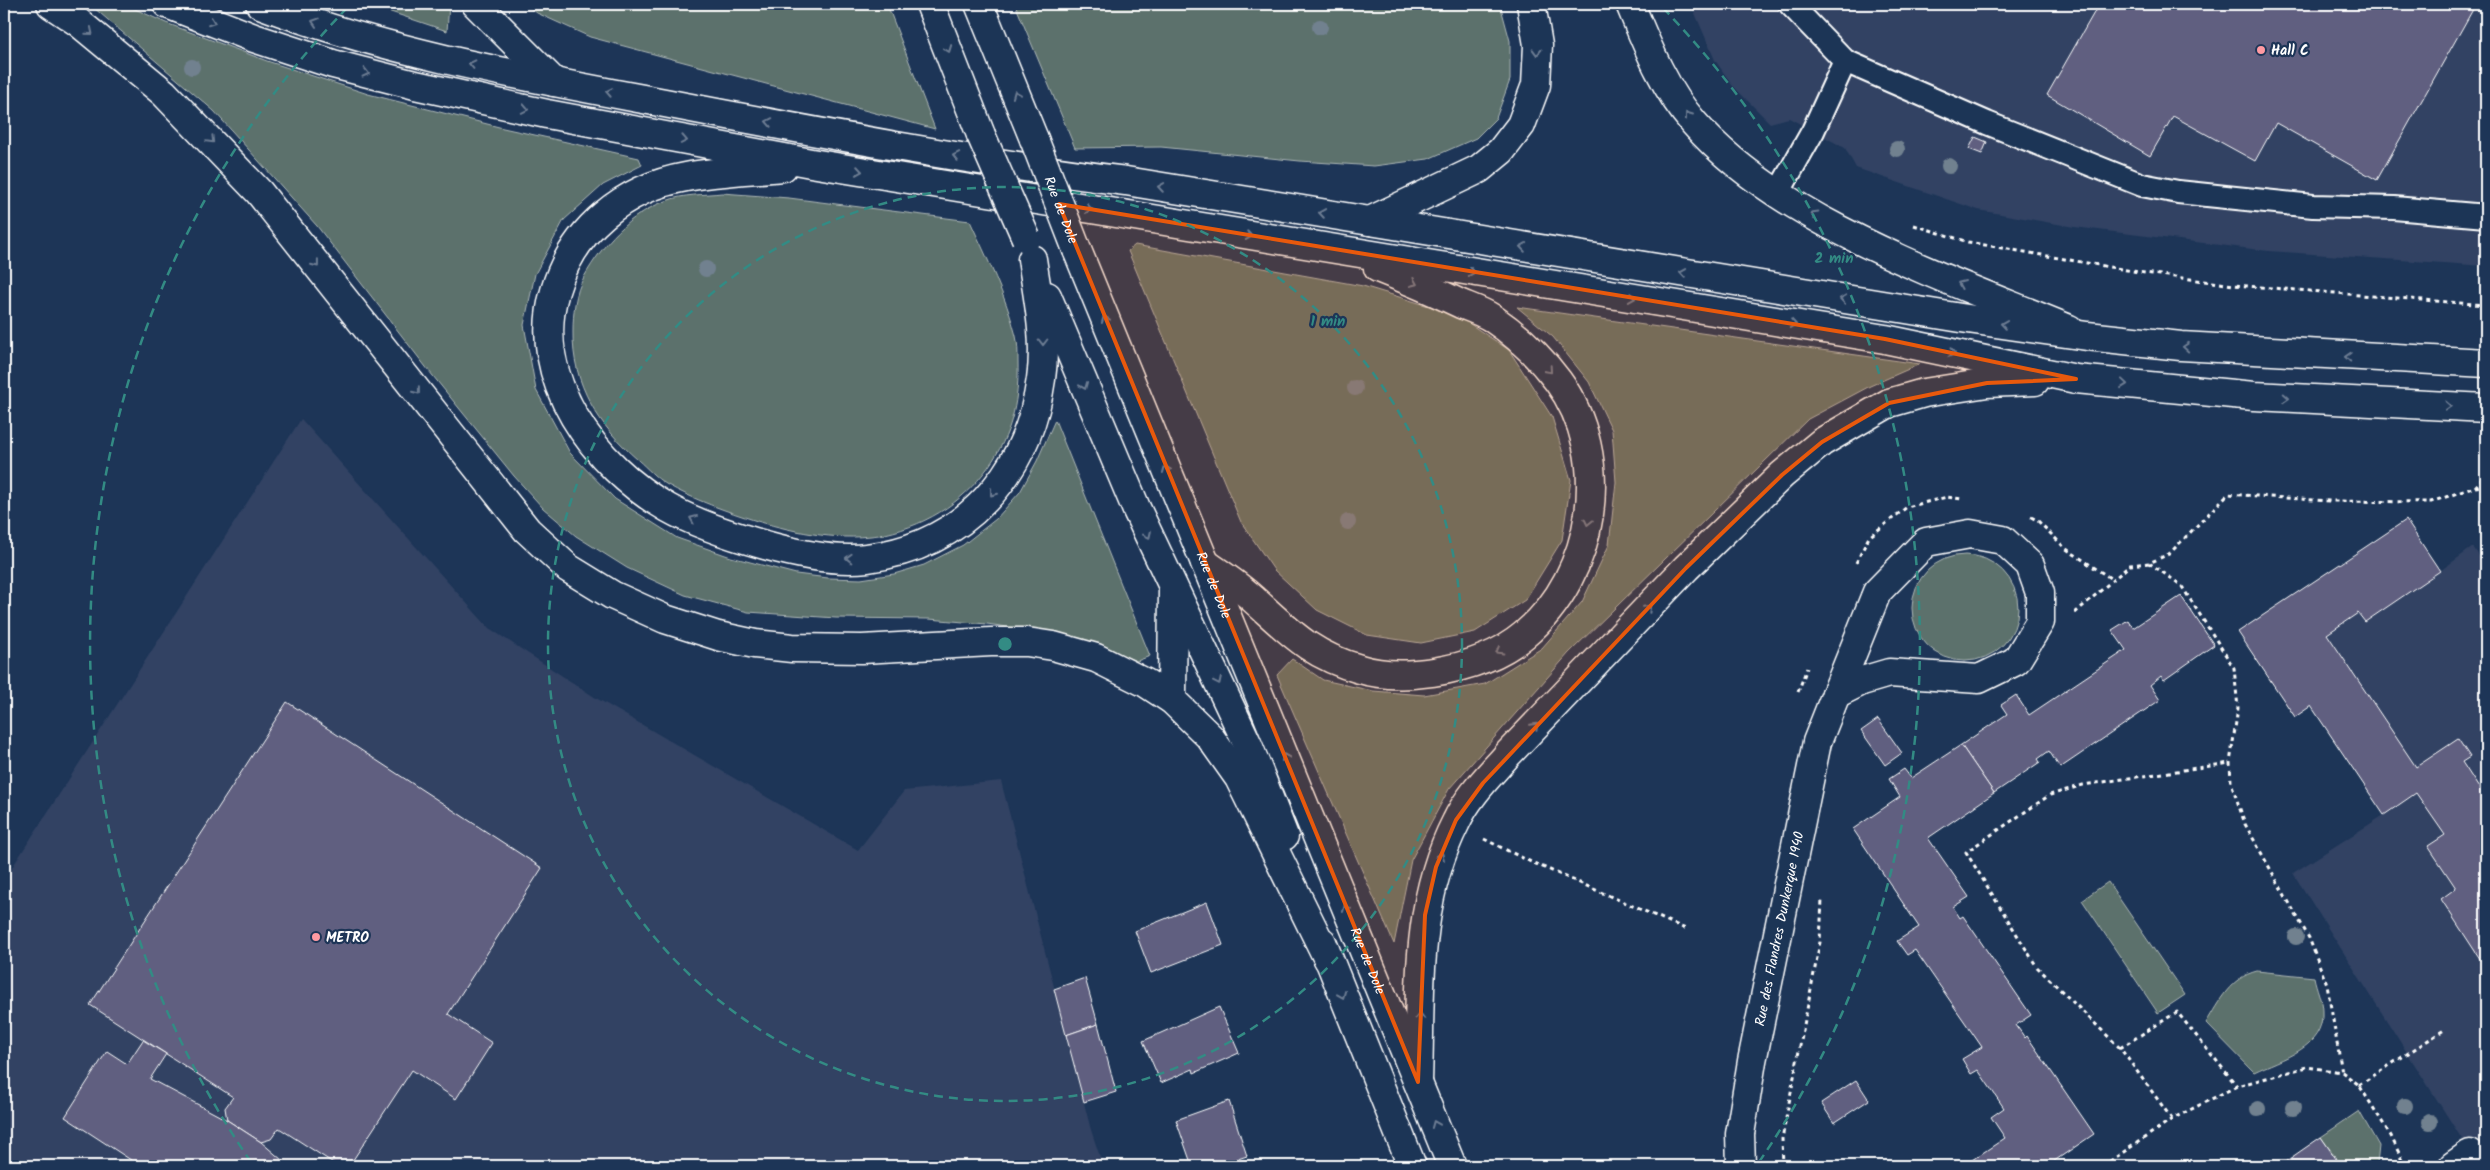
<svg xmlns="http://www.w3.org/2000/svg" width="2490" height="1170" viewBox="0 0 2490 1170" font-family="Kalam,sans-serif">
<rect width="100%" height="100%" fill="#1d3557"/>
<filter id="ink" filterUnits="userSpaceOnUse"><feTurbulence type="fractalNoise" baseFrequency=".02" numOctaves="2"/><feDisplacementMap in="SourceGraphic" scale="10" xChannelSelector="R" yChannelSelector="G"/><feConvolveMatrix kernelMatrix="1 2 1 2 8 2 1 2 1" color-interpolation-filters="sRGB"/></filter>
<g filter="url(#ink)">
<g fill="#314263">
<polygon points="1691,4 2486,4 2486,266 2268,251 2074,227 1978,210 1856,168 1845,148 1789,118 1770,123 1732,85 1715,60"/>
<polygon points="301,419 489,628 596,698 858,850 904,791 1001,781 1091,1130 1103,1166 4,1166 4,880"/>
<polygon points="2406,520 2440,571 2473,547 2486,566 2486,1166 2479,1166 2293,873 2384,815 2311,706 2295,717 2238,632"/>
</g>
<g fill="#5c716c" stroke="#aeb8b6">
<polygon points="95,4 124,4 166,23 267,61 368,94 503,128 639,158 642,165 603,185 564,220 535,274 524,325 536,390 570,453 615,499 677,538 731,557 796,574 828,578 861,579 894,574 924,565 963,545 996,519 1020,492 1037,461 1055,420 1150,656 1137,661 1069,636 987,624 929,619 836,618 748,612 685,595 627,568 576,536 543,508 514,476 429,371 317,226 214,111 93,7"/>
<polygon points="367,4 449,4 447,31"/>
<polygon points="525,4 887,4 935,129 590,37 537,13"/>
<polygon points="1015,4 1500,4 1510,41 1510,80 1496,118 1476,138 1428,159 1374,166 1300,161 1161,147 1075,148"/>
<path d="M722 193 789 198 970 221C987 258 1006 296 1016 336 1018 344 1018 353 1018 362 1019 398 1013 429 993 460 968 499 930 524 885 534 842 542 798 533 757 521 726 511 694 500 666 484 656 478 647 468 638 460 599 426 572 385 573 332 573 313 575 293 584 277 603 244 629 214 666 201 683 194 704 195 722 193Z"/>
<polygon points="1135,245 1363,286 1455,314 1509,350 1552,417 1571,480 1562,540 1525,600 1475,632 1421,643 1367,635 1317,610 1274,570 1241,522 1128,251"/>
<polygon points="1517,307 1920,364 1870,386 1808,419 1569,653 1449,789 1411,860 1394,944 1277,675 1292,659 1323,680 1373,691 1424,695 1485,684 1542,648 1582,602 1609,545 1616,482 1612,430 1589,382 1553,337"/>
<circle cx="1965" cy="608" r="53"/>
<polygon points="2108,882 2185,995 2158,1013 2082,900"/>
<path d="M2257 971 2314 977C2316 988 2322 1000 2322 1011 2325 1048 2281 1059 2254 1072L2206 1023C2220 1000 2230 978 2257 971Z"/>
<polygon points="2359,1111 2379,1146 2377,1165 2342,1166 2321,1137"/>
</g>
<g fill="#605f80" stroke="#fff">
<polygon points="2099,4 2476,4 2377,180 2276,123 2255,161 2173,116 2150,156 2047,95"/>
<polygon points="1975,137 1987,142 1982,154 1969,149"/>
<polygon points="2406,520 2440,571 2365,622 2358,613 2327,634 2416,767 2458,739 2470,757 2462,762 2486,799 2486,968 2441,899 2456,888 2428,846 2445,835 2416,793 2384,815 2311,706 2295,717 2238,632"/>
<polygon points="2181,596 2214,645 2164,680 2161,676 2150,685 2160,700 2060,768 2049,751 2038,759 2040,762 1994,793 1961,745 2007,714 2001,705 2016,695 2029,715 2126,650 2112,630 2128,620 2133,628"/>
<polygon points="287,702 542,868 448,1014 492,1043 456,1099 412,1070 349,1166 338,1166 279,1128 271,1139 261,1142 227,1120 225,1108 233,1097 90,1005"/>
<polygon points="1878,719 1902,753 1885,765 1861,731"/>
<polygon points="1961,745 1994,793 1928,838 1969,897 1953,907 1960,918 1963,916 2031,1015 2016,1025 2025,1038 2027,1036 2094,1134 2047,1166 2042,1163 2037,1166 1963,1166 2005,1138 1991,1117 2004,1108 1978,1070 1971,1074 1962,1059 1982,1047 1915,950 1907,955 1897,941 1919,927 1853,829 1900,797 1889,779 1904,769 1911,778"/>
<polygon points="1207,902 1223,945 1151,973 1135,931"/>
<polygon points="1085,978 1098,1024 1066,1035 1054,989"/>
<polygon points="1219,1007 1239,1053 1194,1073 1193,1069 1161,1083 1143,1041"/>
<polygon points="1098,1024 1116,1092 1084,1102 1066,1035"/>
<polygon points="143,1040 166,1054 150,1079 227,1120 261,1142 289,1166 140,1166 65,1117 107,1051 127,1064"/>
<polygon points="1856,1080 1869,1100 1834,1123 1821,1103"/>
<polygon points="1229,1101 1247,1156 1217,1166 1192,1166 1176,1120"/>
<polygon points="2321,1137 2341,1166 2279,1166"/>
</g>
<g fill="none" stroke-linecap="round" stroke-linejoin="round">
<defs>
<g id="service">
<polyline points="1790,4 1845,61 1987,123 2142,185 2178,192 2313,206 2394,208 2486,216"/>
<polyline points="1778,193 1813,131 1845,61"/>
</g>
<g id="minor">
<polygon points="1970,534 2003,540 2030,565 2040,593 2040,622 2016,661 1979,679 1889,673 1862,681 1836,694 1877,592 1926,542"/>
<polyline points="1172,700 1173,587"/>
<path id="s1" d="M1741 1166 1740 1134 1752 1061 1817 742 1836 694"/>
<polyline points="2453,1166 2470,1154"/>
</g>
<path id="secondary" d="M1630 4C1647 45 1664 89 1694 123 1781 223 1949 279 2069 329"/>
<g id="primary">
<polyline points="51,4 78,22 164,93 259,192 527,530 568,568 612,595 665,619 718,636 755,644 792,648 862,649 991,642 1027,642 1053,646 1096,658 1146,683 1172,700 1210,737 1239,778 1328,959"/>
<polyline points="167,4 254,38 333,64 415,85 547,114 811,163 1885,339 2076,379 2254,396 2486,408"/>
<path d="M260 4C391 54 532 78 670 104 821 133 973 162 1126 181L1961 318 2087 336 2181 346 2486 363"/>
<polyline points="476,4 554,82"/>
<polyline points="930,4 981,135"/>
<polyline points="979,4 1034,139"/>
<path d="M783 167C751 170 718 171 686 177 624 188 573 229 555 291 529 378 595 467 668 508 698 525 733 536 765 545 797 554 834 562 867 558 964 546 1028 474 1041 379 1047 339 1038 299 1032 259"/>
<polyline points="1370,221 1479,169 1501,151 1521,125 1536,85 1538,45 1531,4"/>
<path id="s2" d="M1077 250 1452 1166"/>
<polyline points="1047,296 1136,508 1249,747 1284,836"/>
<path d="M1205 563C1221 574 1238 585 1253 599 1290 632 1310 655 1360 669 1382 676 1411 675 1433 672 1465 667 1498 657 1524 635 1596 575 1614 457 1558 381 1540 357 1517 335 1492 318 1483 312 1471 308 1461 304 1434 291 1406 279 1378 268"/>
<polyline points="1322,942 1412,1166"/>
<path d="M1418 1082C1421 993 1414 904 1456 822 1468 796 1491 774 1509 753L1686 568 1782 475 1822 442 1889 403 1924 393 1987 383 2035 381"/>
</g>
</defs>
<use href="#service" stroke="#fff" stroke-width="26"/>
<use href="#minor" stroke="#fff" stroke-width="31"/>
<use href="#secondary" stroke="#fff" stroke-width="31"/>
<use href="#primary" stroke="#fff" stroke-width="31"/>
<g stroke="#fff" stroke-width="3" stroke-dasharray="4 4" stroke-linecap="butt">
<polyline points="1914,225 1968,242 2138,272 2234,285 2486,305"/>
<polyline points="2475,487 2486,475"/>
<polyline points="2031,517 2037,520 2065,548 2113,580"/>
<polyline points="1856,563 1869,537 1907,507 1947,497 1962,499"/>
<polyline points="2149,563 2181,585 2234,668 2238,708 2230,763 2231,782 2245,824 2309,938 2327,985 2342,1072"/>
<polyline points="2075,613 2130,565 2149,563 2169,554 2228,494 2329,501 2431,502 2475,487 2486,486"/>
<polyline points="1798,692 1807,668"/>
<polyline points="1484,839 1529,861 1688,930"/>
<polyline points="2120,1048 2177,1012 2237,1086"/>
<polyline points="2359,1085 2444,1030"/>
<polyline points="2172,1119 2120,1048 2037,967 1966,852 2050,795 2083,785 2230,763"/>
<polyline points="1783,1166 1782,1139 1820,942 1822,899"/>
<polyline points="2103,1166 2172,1119 2237,1086 2307,1067 2342,1072 2359,1085 2391,1136 2405,1166"/>
</g>
<use href="#service" stroke="#1d3557" stroke-width="22"/>
<use href="#minor" stroke="#1d3557" stroke-width="28"/>
<use href="#secondary" stroke="#1d3557" stroke-width="28"/>
<use href="#primary" stroke="#1d3557" stroke-width="28"/>
<defs>
<g id="primary-bridge">
<polyline points="981,135 1026,238"/>
<path id="s3" d="M1034 139 1077 250"/>
</g>
</defs>
<use href="#primary-bridge" stroke="#fff" stroke-width="31" stroke-linecap="butt"/>
<use href="#primary-bridge" stroke="#1d3557" stroke-width="28"/>
</g>
<g fill="#71818f">
<circle cx="1320" cy="27" r="8"/>
<circle cx="192" cy="67" r="8"/>
<circle cx="1897" cy="149" r="8"/>
<circle cx="1949" cy="166" r="8"/>
<circle cx="706" cy="269" r="8"/>
<circle cx="1355" cy="388" r="8"/>
<circle cx="1348" cy="522" r="8"/>
<circle cx="2296" cy="937" r="8"/>
<circle cx="2405" cy="1106" r="8"/>
<circle cx="2293" cy="1108" r="8"/>
<circle cx="2258" cy="1109" r="8"/>
<circle cx="2430" cy="1122" r="8"/>
</g>
<defs><path id="oneway-chevron" d="M-2-3.5L2.5 0L-2 3.5" fill="none" stroke-width="1.6" stroke-linecap="round" stroke-linejoin="round" transform="scale(1.25)"/></defs>
<g stroke="#6c7c92">
<use href="#oneway-chevron" transform="translate(212 22) rotate(21)"/>
<use href="#oneway-chevron" transform="translate(315 22) rotate(-162)"/>
<use href="#oneway-chevron" transform="translate(90 32) rotate(40)"/>
<use href="#oneway-chevron" transform="translate(948 49) rotate(69)"/>
<use href="#oneway-chevron" transform="translate(1537 52) rotate(91)"/>
<use href="#oneway-chevron" transform="translate(472 64) rotate(-167)"/>
<use href="#oneway-chevron" transform="translate(366 73) rotate(14)"/>
<use href="#oneway-chevron" transform="translate(609 92) rotate(-169)"/>
<use href="#oneway-chevron" transform="translate(1016 94) rotate(-112)"/>
<use href="#oneway-chevron" transform="translate(525 109) rotate(11)"/>
<use href="#oneway-chevron" transform="translate(1688 115) rotate(-126)"/>
<use href="#oneway-chevron" transform="translate(769 122) rotate(-169)"/>
<use href="#oneway-chevron" transform="translate(211 140) rotate(46)"/>
<use href="#oneway-chevron" transform="translate(684 140) rotate(11)"/>
<use href="#oneway-chevron" transform="translate(956 156) rotate(-170)"/>
<use href="#oneway-chevron" transform="translate(859 171) rotate(9)"/>
<use href="#oneway-chevron" transform="translate(1161 187) rotate(-171)"/>
<use href="#oneway-chevron" transform="translate(1089 209) rotate(9)"/>
<use href="#oneway-chevron" transform="translate(1322 213) rotate(-171)"/>
<use href="#oneway-chevron" transform="translate(1814 214) rotate(-150)"/>
<use href="#oneway-chevron" transform="translate(1249 236) rotate(9)"/>
<use href="#oneway-chevron" transform="translate(1523 247) rotate(-171)"/>
<use href="#oneway-chevron" transform="translate(316 264) rotate(52)"/>
<use href="#oneway-chevron" transform="translate(1472 272) rotate(9)"/>
<use href="#oneway-chevron" transform="translate(1683 273) rotate(-171)"/>
<use href="#oneway-chevron" transform="translate(1414 283) rotate(23)"/>
<use href="#oneway-chevron" transform="translate(1961 284) rotate(-157)"/>
<use href="#oneway-chevron" transform="translate(1632 298) rotate(9)"/>
<use href="#oneway-chevron" transform="translate(1843 299) rotate(-171)"/>
<use href="#oneway-chevron" transform="translate(1105 319) rotate(-112)"/>
<use href="#oneway-chevron" transform="translate(1793 324) rotate(9)"/>
<use href="#oneway-chevron" transform="translate(2004 324) rotate(-172)"/>
<use href="#oneway-chevron" transform="translate(1043 342) rotate(90)"/>
<use href="#oneway-chevron" transform="translate(2186 347) rotate(-176)"/>
<use href="#oneway-chevron" transform="translate(1952 353) rotate(12)"/>
<use href="#oneway-chevron" transform="translate(2348 357) rotate(-177)"/>
<use href="#oneway-chevron" transform="translate(1549 370) rotate(49)"/>
<use href="#oneway-chevron" transform="translate(2124 384) rotate(6)"/>
<use href="#oneway-chevron" transform="translate(1084 386) rotate(68)"/>
<use href="#oneway-chevron" transform="translate(417 391) rotate(52)"/>
<use href="#oneway-chevron" transform="translate(2286 398) rotate(3)"/>
<use href="#oneway-chevron" transform="translate(2448 406) rotate(3)"/>
<use href="#oneway-chevron" transform="translate(1166 469) rotate(-112)"/>
<use href="#oneway-chevron" transform="translate(993 493) rotate(128)"/>
<use href="#oneway-chevron" transform="translate(693 519) rotate(-157)"/>
<use href="#oneway-chevron" transform="translate(1588 522) rotate(102)"/>
<use href="#oneway-chevron" transform="translate(1148 535) rotate(65)"/>
<use href="#oneway-chevron" transform="translate(849 558) rotate(-178)"/>
<use href="#oneway-chevron" transform="translate(1648 608) rotate(-46)"/>
<use href="#oneway-chevron" transform="translate(1499 651) rotate(150)"/>
<use href="#oneway-chevron" transform="translate(1218 681) rotate(64)"/>
<use href="#oneway-chevron" transform="translate(1535 726) rotate(-46)"/>
<use href="#oneway-chevron" transform="translate(1285 757) rotate(-112)"/>
<use href="#oneway-chevron" transform="translate(1441 856) rotate(-66)"/>
<use href="#oneway-chevron" transform="translate(1346 908) rotate(-112)"/>
<use href="#oneway-chevron" transform="translate(1342 995) rotate(68)"/>
<use href="#oneway-chevron" transform="translate(1420 1016) rotate(-88)"/>
<use href="#oneway-chevron" transform="translate(1435 1124) rotate(-112)"/>
</g>
</g>
<path fill="#e8590c" fill-opacity="0.2" stroke="#e8590c" stroke-width="4" stroke-linejoin="round" d="M1059 204 1885 339 2076 379 1987 383 1889 403 1822 442 1782 475 1686 568 1483 783 1456 820 1436 867 1425 915 1418 1082Z"/>
<g fill="none" stroke="#338b84" stroke-width="2.5" stroke-dasharray="9 6">
<circle cx="1005" cy="644" r="457"/>
<path d="M251 1162A915 915 0 0 1 347 8M1663 8A915 915 0 0 1 1759 1162"/>
</g>
<g fill="#ff9aa2" stroke="#1d3557" stroke-width="2">
<circle cx="2261" cy="50" r="5"/>
<circle cx="316" cy="937" r="5"/>
</g>
<g text-anchor="middle" stroke-width="4.5" stroke-linejoin="round" paint-order="stroke">
<g font-size="14" font-weight="bold" fill="#fff" stroke="#1d3557" text-anchor="start">
<text x="2271" y="55">Hall C</text>
<text x="326" y="942">METRO</text>
</g>
<g font-size="14" fill="#fff" stroke="#1d3557">
<text dy="5" stroke="none"><textPath href="#s3" startOffset="76">Rue de Dole</textPath></text>
<text dy="5" stroke="none"><textPath href="#s2" startOffset="362">Rue de Dole</textPath></text>
<text dy="5" stroke="none"><textPath href="#s1" startOffset="241">Rue des Flandres Dunkerque 1940</textPath></text>
<text dy="5" stroke="none"><textPath href="#s2" startOffset="768">Rue de Dole</textPath></text>
</g>
</g>
<circle cx="1005" cy="644" r="8" fill="#338b84" stroke="#1d3557" stroke-width="2.5"/>
<g font-size="15" text-anchor="middle" font-weight="bold" fill="#338b84" stroke="#1d3557" stroke-width="4.5" stroke-linejoin="round" paint-order="stroke">
<text x="1834" y="263">2 min</text>
<text x="1328" y="326">1 min</text>
</g>
<rect width="2490" height="1170" fill="none" stroke="#1d3557" stroke-width="20"/>
<rect x="10" y="10" width="2470" height="1150" fill="none" stroke="#fff" stroke-width="2" filter="url(#ink)"/>
</svg>
